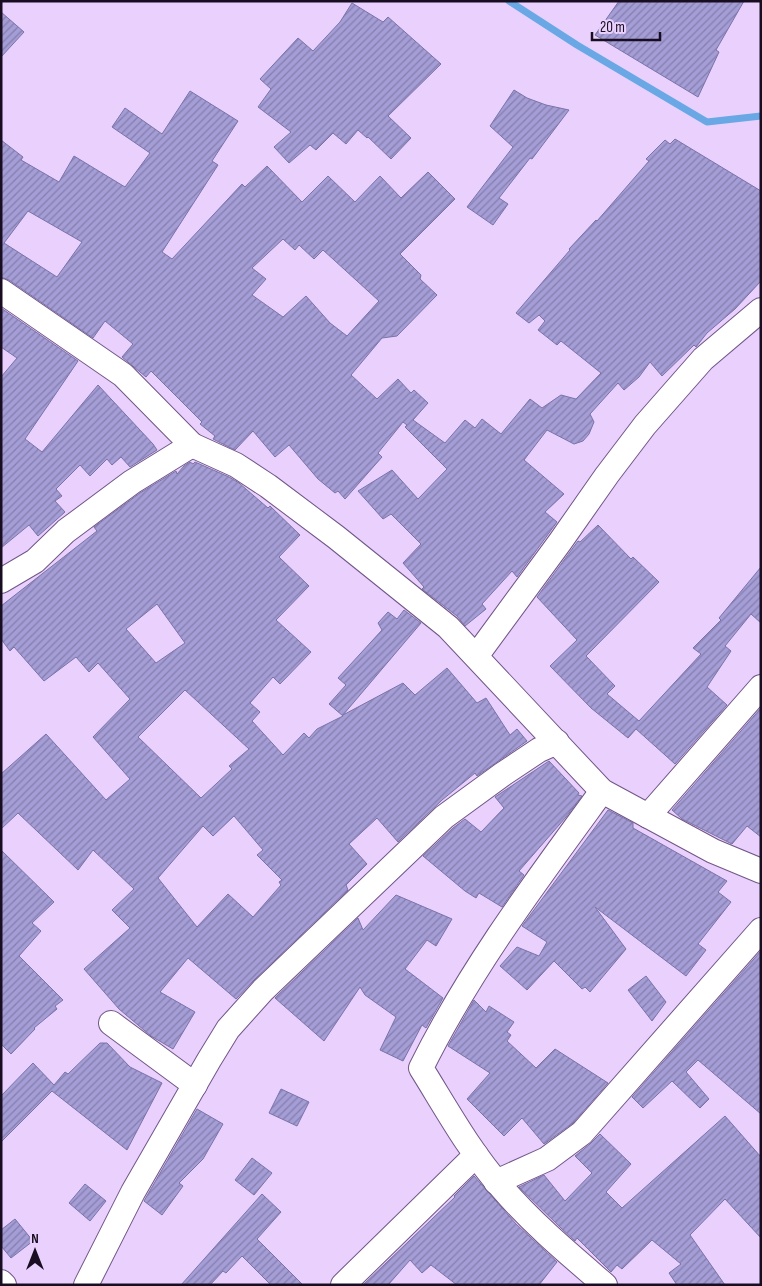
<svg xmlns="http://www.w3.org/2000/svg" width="762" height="1286" viewBox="0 0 762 1286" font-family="'Sofia Sans Condensed',sans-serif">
<defs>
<pattern id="building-hatch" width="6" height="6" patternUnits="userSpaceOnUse" patternTransform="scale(1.25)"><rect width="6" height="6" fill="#a49dd6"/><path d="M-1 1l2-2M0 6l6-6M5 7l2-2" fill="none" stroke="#857ead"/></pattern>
</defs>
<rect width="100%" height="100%" fill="#e9d0fd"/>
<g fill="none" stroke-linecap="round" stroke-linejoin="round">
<polyline stroke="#69a7e5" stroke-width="7" points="509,1 577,45 707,122 761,116"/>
</g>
<g fill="url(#building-hatch)" stroke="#7a73a8" fill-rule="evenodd">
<polygon points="619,1 744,1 716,50 719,52 698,97 595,35"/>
<polygon points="352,3 383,22 388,17 441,64 388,116 411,138 391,159 368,137 367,138 358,130 346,144 333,133 316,150 310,145 289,163 274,147 291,132 258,107 271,89 260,79 298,38 313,51 340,22"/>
<polygon points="1,12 24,32 1,57"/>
<polygon points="514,90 527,98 546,105 569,110 532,159 530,158 499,198 508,204 493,225 467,207 513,147 490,126"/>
<path d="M190 91 238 121 212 161 218 165 162 252 172 259 242 184 245 187 267 166 302 202 328 176 355 202 380 176 401 198 428 172 455 199 400 254 421 275 420 279 437 295 397 336 382 338 351 375 377 399 398 379 411 393 414 390 428 403 413 420 445 443 465 420 475 428 482 419 501 434 530 399 542 408 561 395 576 399 601 373 561 341 557 345 538 330 545 321 539 315 529 323 516 313 570 250 569 249 596 220 597 221 649 161 646 159 665 140 670 144 675 139 761 191V281L735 309 707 333 696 347 694 345 662 376 650 362 639 377 624 390 618 383 590 414 594 422 589 434 583 441 574 444 547 430 524 460 564 494 545 512 557 522 517 577 512 571 482 604 486 609 465 626 457 616 422 589 424 587 403 563 421 544 391 514 383 519 358 491 392 470 418 499 447 469 405 427 407 425 403 422 378 453 382 457 345 499 338 491 335 493 318 479 289 445 275 457 253 431 235 450 213 439 215 436 200 424 202 422 151 371 146 377 122 357 133 344 105 321 93 338 9 280 1 277V140L23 157 21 160 59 182 74 156 125 187 150 153 112 127 125 108 162 134ZM28 211 82 242 57 277 4 243ZM283 239 295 250 299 245 314 259 323 250 379 301 347 336 330 323 306 296 283 317 252 295 266 279 252 268Z"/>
<polygon points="1,308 78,361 25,439 42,452 98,385 153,444 157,450 130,467 121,457 112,465 107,459 90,476 80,465 56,489 62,496 55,501 65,512 38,536 29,525 1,548 1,377 17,358 1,347"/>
<path d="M190 462 193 464 195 462 229 477 239 483 268 508 270 506 300 535 279 557 309 586 276 620 311 652 280 684 273 677 250 703 260 712 252 721 283 755 304 733 309 738 317 729 343 716 329 704 346 685 338 678 382 630 378 623 388 612 397 619 404 610 421 623 343 715 403 683 415 695 447 668 477 703 486 698 510 735 517 729 527 741 477 776 475 773 442 800 398 842 377 818 349 844 367 864 346 885 348 890 254 980 236 999 188 958 160 992 195 1012 173 1049 151 1036 119 1009 84 969 130 928 112 910 134 889 93 850 78 870 18 813 1 829V774L46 734 106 800 130 779 93 737 130 699 98 663 89 672 76 657 44 681 14 647 10 651 1 639V606L97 531 94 527 140 493 176 471 177 474 184 466ZM157 604 185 643 156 663 126 629ZM185 690 249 749 229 766 232 769 201 798 138 737ZM234 816 263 850 257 855 282 880 279 882 281 885 253 917 228 894 197 927 158 878 203 826 213 836Z"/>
<polygon points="598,525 631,559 633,557 659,582 586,656 615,686 607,694 639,721 701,654 693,648 721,620 719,618 761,567 761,623 751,614 725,646 731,651 707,687 727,705 675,764 636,729 628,738 591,708 550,666 577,640 537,597 578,541 580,542"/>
<polygon points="761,708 761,837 747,826 732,844 682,819 672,810"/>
<polygon points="549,761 579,793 578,795 582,796 566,817 519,871 524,875 502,907 479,893 476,898 465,891 423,856 453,828 465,819 481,832 504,808 495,797"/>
<polygon points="608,810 633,823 633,828 727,881 718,892 731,902 698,944 706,950 686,976 595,907 626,949 590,992 585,987 582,989 554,961 527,990 500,966 517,947 539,956 547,942 522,926"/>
<polygon points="1,850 54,902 32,923 41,931 19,956 63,1000 55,1006 57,1009 34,1028 35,1029 11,1054 1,1044"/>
<polygon points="396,895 452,919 436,946 427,940 405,969 443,998 426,1028 422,1025 403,1061 380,1050 396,1017 365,995 360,987 324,1041 275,998 358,918 363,930"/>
<polygon points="761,951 761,1114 698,1060 686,1072 709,1099 700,1108 672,1081 643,1108 632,1097"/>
<polygon points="646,976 666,1002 652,1021 628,990"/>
<polygon points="474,1000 486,1012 489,1006 514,1022 507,1032 511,1035 507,1041 536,1068 555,1049 608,1083 573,1123 544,1144 522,1118 504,1136 467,1099 490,1073 448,1046"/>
<polygon points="100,1043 107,1043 130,1067 162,1083 127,1150 52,1091 1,1142 1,1096 33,1063 54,1085 65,1072 68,1074"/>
<polygon points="281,1089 309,1102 297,1126 269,1113"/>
<polygon points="197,1109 223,1124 203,1159 179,1183 183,1186 162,1215 144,1201"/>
<polygon points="725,1116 761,1157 761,1238 725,1199 690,1235 725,1285 677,1285 669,1273 681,1264 652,1240 622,1269 617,1265 611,1272 577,1238 575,1241 561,1228 519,1187 544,1175 565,1201 592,1173 575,1156 590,1144 600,1134 631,1164 606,1192 622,1208"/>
<polygon points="252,1158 272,1173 254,1195 235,1180"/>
<polygon points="474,1176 516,1224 557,1262 539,1285 457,1285 431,1265 422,1273 410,1260 388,1285 363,1285 455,1197 454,1196"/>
<polygon points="85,1184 106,1201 90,1221 69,1203"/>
<polygon points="262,1194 281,1212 257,1239 303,1285 271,1285 242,1256 226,1273 223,1271 210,1285 181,1285"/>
<polygon points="15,1219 33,1241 11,1258 1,1246 1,1230"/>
</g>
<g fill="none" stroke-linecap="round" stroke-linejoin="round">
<defs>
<g id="minor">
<polyline points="1,291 123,375 192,445 236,465 268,486 336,537 448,627 602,791 713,851 761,871"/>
<polyline points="1,581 35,561 66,531 132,482 192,445"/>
<polyline points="477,655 560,542 607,475 645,425 703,359 761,310"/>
<path d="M602 791C537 880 470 969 421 1068 446 1108 470 1152 502 1188 533 1224 569 1254 605 1285"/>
<polyline points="648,816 761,687"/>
<polyline points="111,1023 195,1085"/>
<polyline points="496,1182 547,1159 582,1133 761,930"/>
<polyline points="1,1282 4,1285"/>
<polyline points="86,1285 133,1192 209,1060 228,1029 263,990 444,817 503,774 539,750 557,742"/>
<polyline points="343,1285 476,1155"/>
</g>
</defs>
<use href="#minor" stroke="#715687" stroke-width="26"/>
<use href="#minor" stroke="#fff" stroke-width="24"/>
</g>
<rect width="762" height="1286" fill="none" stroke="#190e21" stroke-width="5"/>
<g transform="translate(35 1251)" stroke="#e9d0fd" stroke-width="4" paint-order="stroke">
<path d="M0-4L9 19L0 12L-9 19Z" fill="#190e21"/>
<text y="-8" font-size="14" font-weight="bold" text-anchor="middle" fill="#190e21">N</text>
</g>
<path d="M592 32v8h68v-8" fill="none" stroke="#190e21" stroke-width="2.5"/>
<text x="600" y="32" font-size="15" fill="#190e21" stroke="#e9d0fd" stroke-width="4" paint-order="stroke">20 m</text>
</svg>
